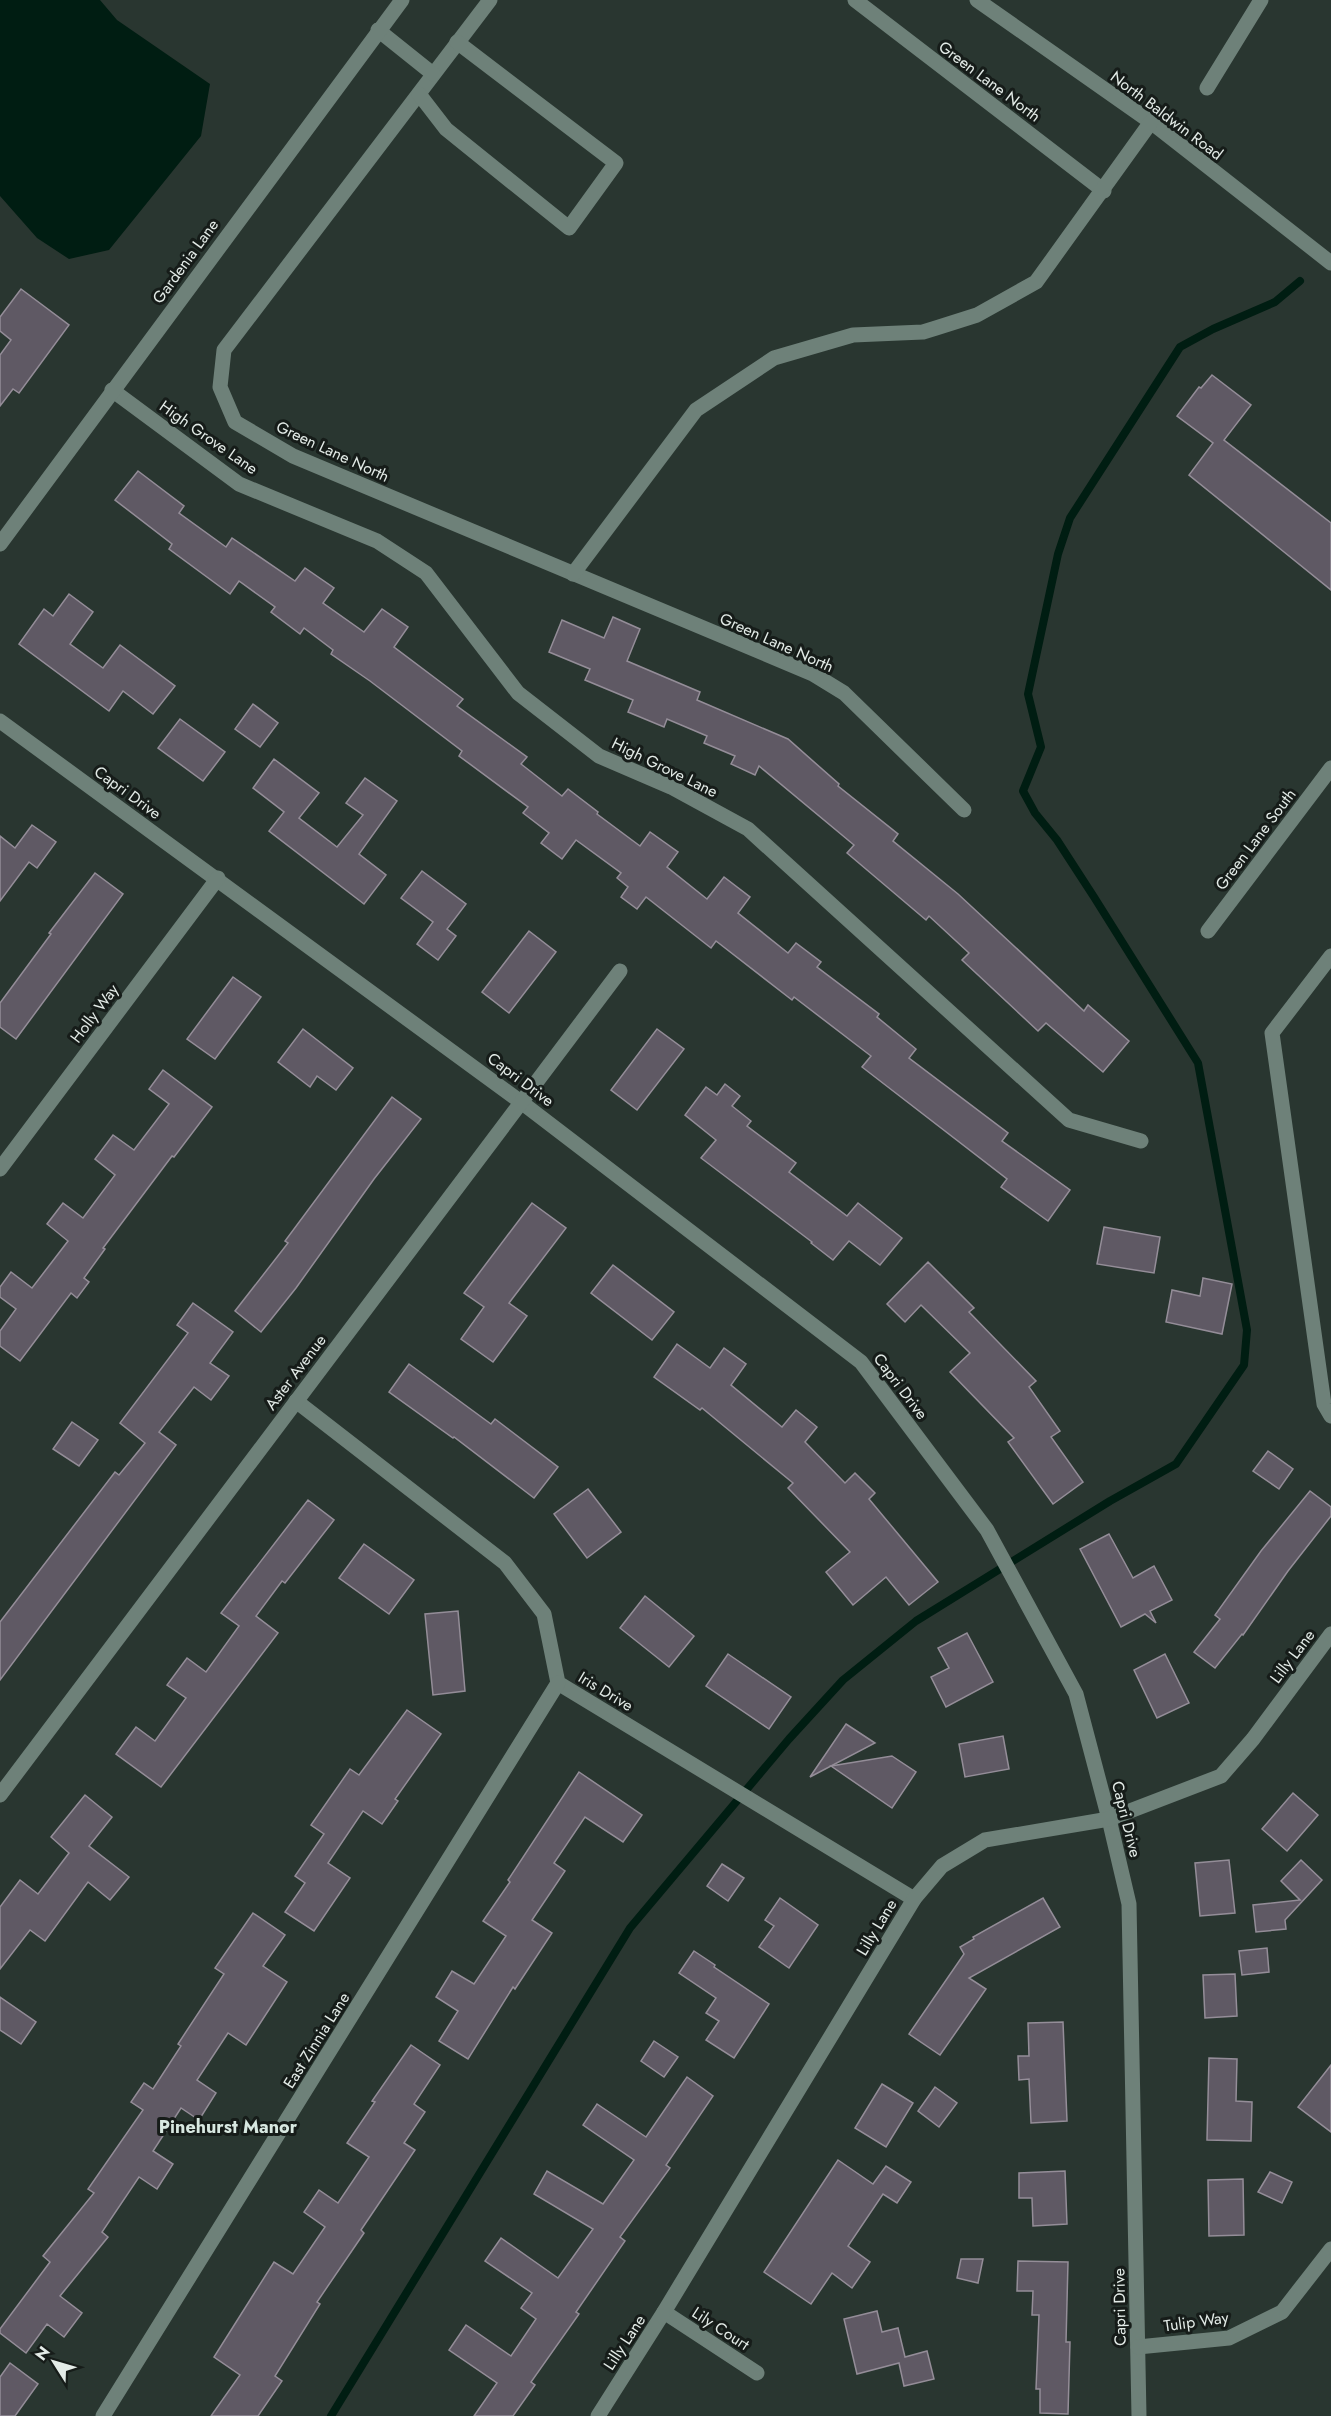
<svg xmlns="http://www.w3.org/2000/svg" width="1331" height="2416" viewBox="0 0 1331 2416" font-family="Jost,sans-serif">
<rect width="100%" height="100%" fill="#293630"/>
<polygon fill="#001d12" points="0,0 100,0 117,20 210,84 201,136 109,250 69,259 37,238 0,196"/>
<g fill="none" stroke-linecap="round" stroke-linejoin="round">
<polyline stroke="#001d12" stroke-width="8" points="331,2416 630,1928 789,1739 843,1680 916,1621 1110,1501 1176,1464 1244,1365 1247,1330 1198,1063 1094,897 1057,840 1035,813 1023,791 1041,747 1028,694 1058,554 1070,518 1180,347 1213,329 1275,302 1300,281"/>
</g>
<g fill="#5f5964" stroke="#948d98" stroke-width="1.5">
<polygon points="21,289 69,325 19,393 13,389 0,406 0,355 11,340 0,331 0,317"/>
<polygon points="1212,375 1251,405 1224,440 1331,523 1331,590 1189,475 1213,443 1177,416 1199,387 1201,388"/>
<polygon points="138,471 184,506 179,513 226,547 232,538 295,581 305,568 334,588 323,603 364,632 382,609 408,627 394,647 463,699 457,706 527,757 521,764 562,796 568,789 598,812 597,814 640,846 650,832 678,852 667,867 707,899 724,877 750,897 738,913 788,953 796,943 821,962 817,967 879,1014 877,1017 916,1049 909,1058 1008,1133 1002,1141 1070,1190 1048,1221 1001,1187 1007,1179 862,1067 871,1056 794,997 792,1000 716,941 711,948 646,897 637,909 621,897 628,887 617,878 621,873 576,840 562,859 541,843 549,833 523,813 528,807 459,756 462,751 370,681 331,654 333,650 304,628 300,634 271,612 275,607 239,581 230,594 169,549 172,544 115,500"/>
<polygon points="69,594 93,612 70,644 103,668 120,645 175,686 153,714 123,691 109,711 19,644 44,609 53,616"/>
<polygon points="613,617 640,629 627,661 700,692 697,700 788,739 839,784 838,786 898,834 893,841 958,894 1084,1011 1088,1005 1129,1041 1103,1072 1046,1023 1038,1031 962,960 969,953 929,916 926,920 847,853 854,845 759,766 755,775 731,764 735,756 704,743 707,736 667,719 664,727 628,712 633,700 585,680 590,669 549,652 562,620 604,638"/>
<polygon points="253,704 278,723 260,747 235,729"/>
<polygon points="180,719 225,752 203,781 158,748"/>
<polygon points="274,759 319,793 299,818 337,847 363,815 346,803 365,778 397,801 359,854 386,875 364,904 269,831 284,812 253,788"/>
<polygon points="32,825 56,842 37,868 29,862 0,901 0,836 15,848"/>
<polygon points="422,871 466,904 447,929 456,936 438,960 417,944 433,922 401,898"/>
<polygon points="95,873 123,894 16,1039 0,1027 0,1003 51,934 49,933"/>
<polygon points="529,931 556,952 509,1013 482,992"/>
<polygon points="233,977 261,997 215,1059 187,1039"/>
<polygon points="303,1029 353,1068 336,1090 317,1076 310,1087 278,1062"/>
<polygon points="657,1029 684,1049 637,1110 611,1090"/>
<polygon points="163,1070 212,1107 174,1157 172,1156 103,1248 105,1249 84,1278 89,1282 77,1298 71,1293 20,1361 0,1346 0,1331 16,1309 0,1297 0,1287 11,1272 32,1288 68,1241 47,1224 63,1203 83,1218 115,1175 95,1159 113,1135 134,1150 169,1104 149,1089"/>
<polygon points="725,1084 740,1096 732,1106 751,1121 747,1126 796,1163 789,1172 847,1216 858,1203 902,1238 880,1265 849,1241 833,1260 811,1243 812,1242 701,1158 716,1140 685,1115 706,1087 717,1095"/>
<polygon points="392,1097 421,1119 374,1179 296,1288 261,1332 235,1311 288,1243 285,1241"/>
<polygon points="532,1203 566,1228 509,1303 527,1316 493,1362 461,1339 484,1307 464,1293"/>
<polygon points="1104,1227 1160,1237 1154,1273 1097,1264"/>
<polygon points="928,1262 974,1308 969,1312 1036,1381 1029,1387 1060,1431 1051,1437 1083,1482 1053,1504 1008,1442 1014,1438 950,1372 970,1353 921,1305 905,1322 887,1304"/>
<polygon points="613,1265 674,1312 652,1340 591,1293"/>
<polygon points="1203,1278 1232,1284 1222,1334 1166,1322 1172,1290 1200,1296"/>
<polygon points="193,1303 233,1332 210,1363 229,1376 211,1400 194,1387 159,1432 176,1445 0,1680 0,1622 115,1472 119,1475 145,1443 120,1423 188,1333 177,1325"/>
<polygon points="677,1344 710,1368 724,1348 746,1364 731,1385 782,1427 796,1410 817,1427 805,1442 845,1483 855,1473 875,1493 869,1499 938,1582 909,1605 886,1577 853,1605 826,1572 850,1552 788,1488 793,1483 702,1408 700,1410 654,1377"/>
<polygon points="409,1364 491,1424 495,1419 558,1467 534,1498 454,1437 453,1438 389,1392"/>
<polygon points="72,1422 98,1440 79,1466 53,1449"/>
<polygon points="1268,1451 1293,1469 1279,1489 1253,1471"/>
<polygon points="588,1489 621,1532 587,1558 554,1514"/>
<polygon points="1310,1491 1331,1507 1331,1516 1288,1571 1243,1635 1242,1634 1215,1668 1194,1652 1220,1619 1215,1615 1261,1551"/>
<polygon points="308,1500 334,1520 285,1583 282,1581 256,1616 278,1633 161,1787 116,1754 136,1727 155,1741 186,1698 167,1685 187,1658 206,1672 239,1626 221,1613"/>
<polygon points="1109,1534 1133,1578 1154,1566 1172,1600 1150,1611 1156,1623 1145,1614 1121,1627 1080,1549"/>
<polygon points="364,1544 414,1580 389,1614 339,1578"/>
<polygon points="645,1596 694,1636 669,1667 620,1628"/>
<polygon points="458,1611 465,1691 433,1695 425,1614"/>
<polygon points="967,1633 993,1682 946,1707 931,1677 949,1668 938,1648"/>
<polygon points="728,1654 791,1697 769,1729 706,1686"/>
<polygon points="1165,1654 1189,1703 1157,1718 1134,1670"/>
<polygon points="407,1710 441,1734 395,1799 398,1801 382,1824 363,1811 328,1863 350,1878 314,1931 285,1912 305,1883 295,1876 324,1834 311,1825 350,1769 359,1775"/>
<polygon points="846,1724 875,1743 810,1777"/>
<polygon points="1003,1736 1009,1769 965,1777 959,1744"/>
<polygon points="892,1756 916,1772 892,1808 831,1766"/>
<polygon points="579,1772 642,1815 623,1842 585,1817 554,1863 565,1871 532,1920 552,1933 515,1989 513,1987 468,2059 439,2041 458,2011 436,1997 452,1971 474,1984 506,1936 483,1921 510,1882 508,1880"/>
<polygon points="1293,1793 1318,1815 1287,1851 1262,1829"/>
<polygon points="85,1795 112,1817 89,1846 129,1877 110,1900 88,1882 45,1941 30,1930 0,1969 0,1907 20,1880 38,1894 69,1853 51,1837"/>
<polygon points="1229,1860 1235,1913 1200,1916 1195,1863"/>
<polygon points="1301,1860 1322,1880 1285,1920 1286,1929 1256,1932 1253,1905 1300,1900 1281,1881"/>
<polygon points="722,1864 744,1878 728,1901 707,1886"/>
<polygon points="780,1898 818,1925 789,1968 759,1947 774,1926 765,1920"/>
<polygon points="1043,1898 1060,1927 969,1978 986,1989 940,2055 909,2034 964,1954 960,1947 974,1939 973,1937"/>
<polygon points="253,1913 285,1935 263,1966 287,1982 246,2045 228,2033 197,2080 216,2093 199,2120 181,2108 153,2151 173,2164 157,2189 139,2177 102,2232 108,2237 60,2296 82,2313 64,2337 47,2324 26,2353 0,2333 0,2329 50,2262 43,2256 94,2193 88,2189 143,2110 131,2102 144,2083 153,2089 181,2046 178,2044 224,1974 215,1968"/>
<polygon points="1267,1948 1269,1972 1242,1975 1239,1951"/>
<polygon points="694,1951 715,1965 714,1967 769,2004 734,2058 706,2040 719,2021 706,2013 716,1998 679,1973"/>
<polygon points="1235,1974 1237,2016 1205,2018 1203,1975"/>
<polygon points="0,1997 36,2022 21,2044 0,2030"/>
<polygon points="1063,2022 1067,2121 1031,2123 1029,2079 1019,2080 1018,2056 1029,2056 1028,2023"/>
<polygon points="654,2041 678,2057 664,2077 641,2061"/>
<polygon points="411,2045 440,2065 414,2104 425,2112 404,2143 415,2150 361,2230 364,2233 317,2302 320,2304 275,2376 282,2381 258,2416 211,2416 240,2375 214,2357 274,2262 293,2274 325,2227 304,2212 319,2190 338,2203 369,2157 347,2143 375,2102 372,2101"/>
<polygon points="1209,2058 1237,2059 1236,2101 1252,2102 1251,2141 1207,2140"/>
<polygon points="1331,2065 1331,2132 1298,2107"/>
<polygon points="687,2077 713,2096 666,2165 670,2168 620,2237 625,2241 576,2312 579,2314 531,2382 535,2385 513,2416 474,2416 497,2383 449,2350 466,2325 511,2356 536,2319 521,2308 532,2293 485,2261 501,2238 558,2278 593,2229 534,2194 547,2171 603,2204 634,2160 583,2125 597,2104 646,2137"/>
<polygon points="882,2084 913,2103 886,2147 855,2128"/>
<polygon points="935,2087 957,2103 939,2127 918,2111"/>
<polygon points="838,2160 873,2184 886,2166 911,2182 897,2203 883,2194 848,2246 870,2262 852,2288 832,2273 811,2304 764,2272"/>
<polygon points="1065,2171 1067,2224 1033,2226 1032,2198 1019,2198 1019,2173"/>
<polygon points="1270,2172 1292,2182 1282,2203 1258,2192"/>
<polygon points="1243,2179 1244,2235 1209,2236 1208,2180"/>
<polygon points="961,2259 983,2259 978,2283 957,2278"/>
<polygon points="1018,2261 1068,2262 1066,2342 1070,2342 1068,2414 1040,2413 1040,2389 1036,2389 1039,2315 1032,2315 1033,2291 1017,2291"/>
<polygon points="877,2311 882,2332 898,2328 905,2357 927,2351 934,2379 904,2386 899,2363 857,2374 844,2319"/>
<polygon points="10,2363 38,2384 15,2416 0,2416 0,2377"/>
</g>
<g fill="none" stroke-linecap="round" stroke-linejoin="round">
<g stroke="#6e8179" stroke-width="15">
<polyline points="490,0 224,350 220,387 235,422 293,456 813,674 844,693 964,810"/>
<polyline points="855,0 1104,191"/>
<polyline points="977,0 1151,122 1331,263"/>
<polyline points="378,30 433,74"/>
<polyline points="1207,88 1261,0"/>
<polyline points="419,94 446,129 569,228 616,163 457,42"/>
<polyline points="112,390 239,484 377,541 426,573 518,693 599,756 671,787 748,829 1069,1120 1141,1141"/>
<polyline points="0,544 402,0"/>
<polyline points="573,574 696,410 774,358 853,335 923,332 936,328 977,315 1036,282 1151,122"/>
<polyline points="0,721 521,1102 861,1362 987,1530 1076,1694 1109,1819 1129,1904 1139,2416"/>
<polyline points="1208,931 1331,768"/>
<polyline points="1331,956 1272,1033 1324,1404 1331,1416"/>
<polyline points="0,1169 218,878"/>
<polyline points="296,1401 505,1563 544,1614 558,1683 914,1899"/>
<polyline points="0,1795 620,971"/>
<polyline points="664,2312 757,2373"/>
<polyline points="1138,2347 1229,2338 1282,2312 1331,2249"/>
<polyline points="103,2416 558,1683"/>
<polyline points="598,2416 664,2312 914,1899 942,1866 985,1840 1109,1819 1221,1776 1253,1739 1331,1634"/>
</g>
</g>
<g text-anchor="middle" stroke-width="6" stroke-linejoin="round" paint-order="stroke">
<g font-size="16" fill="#e3ebe7" stroke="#161c19">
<text transform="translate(990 81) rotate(37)" y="6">Green Lane North</text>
<text transform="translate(1167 115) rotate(37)" y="6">North Baldwin Road</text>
<text transform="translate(185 261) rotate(-54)" y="6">Gardenia Lane</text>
<text transform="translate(209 437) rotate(35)" y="6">High Grove Lane</text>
<text transform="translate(333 451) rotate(25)" y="6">Green Lane North</text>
<text transform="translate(777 642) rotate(24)" y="6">Green Lane North</text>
<text transform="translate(665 767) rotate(26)" y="6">High Grove Lane</text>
<text transform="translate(128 792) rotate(36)" y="6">Capri Drive</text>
<text transform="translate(1255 839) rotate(-53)" y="6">Green Lane South</text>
<text transform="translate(94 1013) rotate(-53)" y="6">Holly Way</text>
<text transform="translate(521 1079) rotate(37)" y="6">Capri Drive</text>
<text transform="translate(295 1372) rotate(-53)" y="6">Aster Avenue</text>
<text transform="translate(901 1386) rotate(53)" y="6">Capri Drive</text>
<text transform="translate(1292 1656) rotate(-53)" y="6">Lilly Lane</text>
<text transform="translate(606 1691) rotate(31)" y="6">Iris Drive</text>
<text transform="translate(1127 1819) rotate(76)" y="6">Capri Drive</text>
<text transform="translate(876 1927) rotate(-59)" y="6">Lilly Lane</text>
<text transform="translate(316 2040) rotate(-58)" y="6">East Zinnia Lane</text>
<text transform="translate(1119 2307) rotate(-91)" y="6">Capri Drive</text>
<text transform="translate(1196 2321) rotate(-8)" y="6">Tulip Way</text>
<text transform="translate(721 2328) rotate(33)" y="6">Lily Court</text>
<text transform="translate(624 2342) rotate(-57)" y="6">Lilly Lane</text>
</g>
<g font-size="18" font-weight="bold" fill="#d8e8e1" stroke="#161c19">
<text x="228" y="2133">Pinehurst Manor</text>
</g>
</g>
<g transform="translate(54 2362) rotate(307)" stroke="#161c19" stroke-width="4.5" paint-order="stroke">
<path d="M0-4.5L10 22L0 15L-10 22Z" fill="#e3ebe7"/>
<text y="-9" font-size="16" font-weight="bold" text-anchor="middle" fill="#e3ebe7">N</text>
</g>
</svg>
